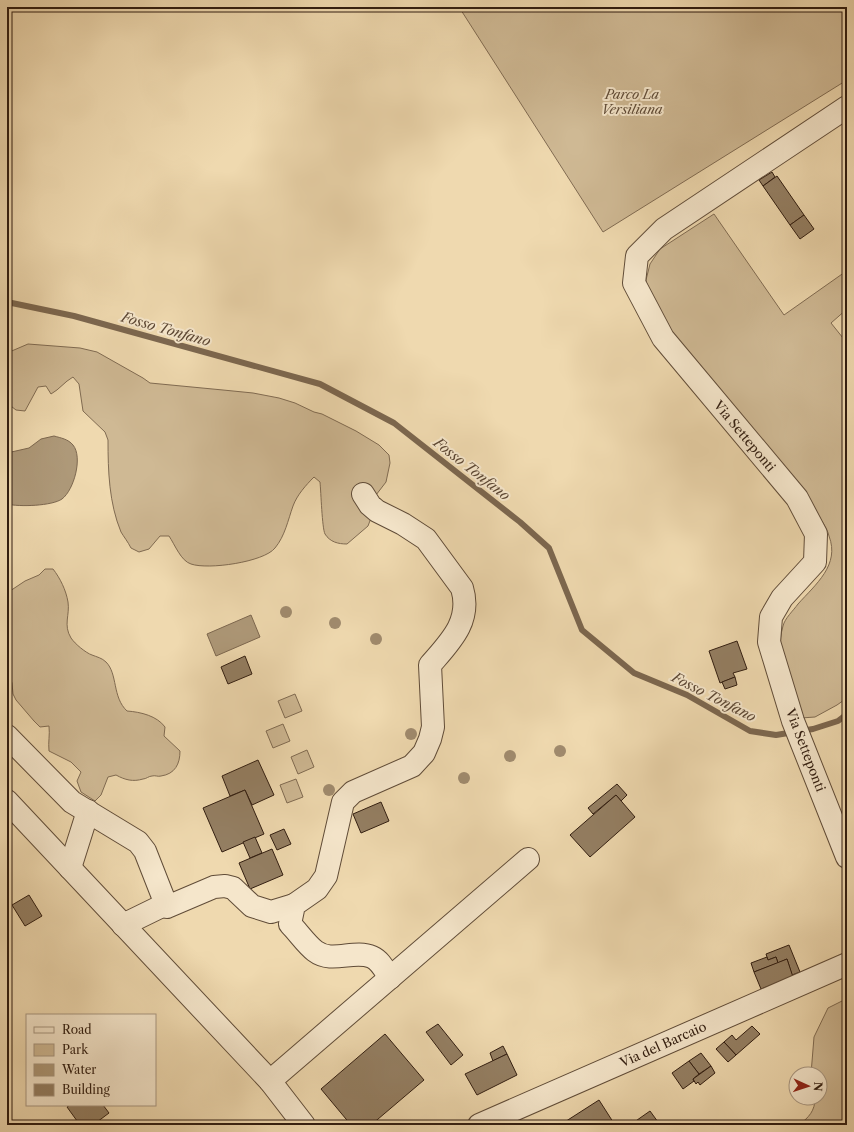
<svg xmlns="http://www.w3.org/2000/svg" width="854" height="1132" viewBox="0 0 854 1132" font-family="'Libre Caslon Text',serif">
<rect width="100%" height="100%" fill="#efd9af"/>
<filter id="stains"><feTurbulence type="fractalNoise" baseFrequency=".005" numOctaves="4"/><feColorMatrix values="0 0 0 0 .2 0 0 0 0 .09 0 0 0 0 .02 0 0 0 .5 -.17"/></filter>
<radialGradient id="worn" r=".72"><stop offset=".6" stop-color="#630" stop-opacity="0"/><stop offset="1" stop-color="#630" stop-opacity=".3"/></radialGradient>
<g fill="#cfb994" stroke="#806b52">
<polygon points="459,7 847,7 847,80 603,232"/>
<path d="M714 214 784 315 845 272 847 276V309L831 323 847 343V698L837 705 815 717 801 718C791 690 774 657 783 626 785 618 793 611 798 604 816 584 840 565 829 536 827 527 820 519 816 512L657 313 648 292 646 280 650 264 660 249Z"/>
<path d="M28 344 80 348 97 352 143 378 150 383 223 390 253 393 279 398 295 403 314 412 322 414 356 431 379 445 389 455 390 463 386 482 376 495 371 518 368 526 347 544C338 544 330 542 325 534 322 528 321 492 320 482L314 477C306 485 297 495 293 506 288 520 285 536 275 548 264 562 208 570 191 564 181 561 175 545 169 536H160L149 549 139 552 131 548C128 542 124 537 121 532 109 503 108 471 108 440L105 432 83 411 79 384 73 377C64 382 60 389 51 394L46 386 38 387 25 411 16 410 7 403V353Z"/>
<path d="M45 569H53C60 578 66 590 68 602 70 615 63 625 71 638 75 644 86 653 92 655 97 657 102 658 106 662 118 674 112 697 127 711 141 712 157 716 165 727L164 736 180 751C180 764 175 774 161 776 158 777 155 775 152 776 149 776 146 779 143 779 133 782 125 780 116 775L108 777 101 795 95 801 81 792 77 781 81 772 71 762 49 751C48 742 50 735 49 726L40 727 34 721 16 700 13 694 12 683 7 670V593L25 581 39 575Z"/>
<polygon points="295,694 302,711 285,718 278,701"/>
<polygon points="283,724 290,741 273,748 266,731"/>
<polygon points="307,750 314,767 298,774 291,757"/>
<polygon points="296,779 303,797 287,803 280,785"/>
<path d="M844 1000H847V1125H799C809 1117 815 1111 815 1098H820V1074H811L814 1037 828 1008Z"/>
</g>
<g fill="#ae9979" stroke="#7c674f">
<path d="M54 436C61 438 68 439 73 445 83 457 74 490 62 499 52 506 19 507 7 504V453L29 448 41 439Z"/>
<polygon points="251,615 260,637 216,656 207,634"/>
</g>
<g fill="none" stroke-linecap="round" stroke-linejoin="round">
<polyline stroke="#7c674f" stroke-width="6" points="7,302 74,316 320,384 394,423 520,522 549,548 582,630 634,673 687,695 750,731 776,735 813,729 838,721 847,714"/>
</g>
<g fill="#947f63" stroke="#311d10">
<polygon points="772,172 775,177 763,186 759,180"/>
<polygon points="777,176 804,215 790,225 763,186"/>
<polygon points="804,215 814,229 800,239 790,225"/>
<polygon points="737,641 747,669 733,673 735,677 720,683 709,651"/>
<polygon points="245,656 252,674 228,684 221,667"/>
<polygon points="735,677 737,685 725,689 722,682"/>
<polygon points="258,760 274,795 252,805 245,790 230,796 222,776"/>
<polygon points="617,784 627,795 621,801 616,795 593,814 588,808"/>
<polygon points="245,790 264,834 222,852 203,808"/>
<polygon points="616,795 635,817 590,857 570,835"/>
<polygon points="381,802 389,821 361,833 353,814"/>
<polygon points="7,818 12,825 7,828"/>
<polygon points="284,829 291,844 277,850 270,835"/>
<polygon points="255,837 262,853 250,858 243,842"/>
<polygon points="272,849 283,875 250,889 239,863"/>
<polygon points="29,895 42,916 25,926 12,905"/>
<polygon points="789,945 800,972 792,975 787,959 778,963 776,957 768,960 766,954"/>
<polygon points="767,957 768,960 776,957 778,963 754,972 751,963"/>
<polygon points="787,959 793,977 761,989 754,972"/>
<polygon points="438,1024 463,1055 451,1065 426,1032"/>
<polygon points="752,1026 760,1034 736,1055 724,1042 732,1035 736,1040"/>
<polygon points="385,1034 424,1080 371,1125 351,1125 321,1089"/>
<polygon points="724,1042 736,1055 728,1062 716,1049"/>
<polygon points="503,1046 507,1054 493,1061 490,1053"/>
<polygon points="701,1053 711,1066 699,1074 689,1061"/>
<polygon points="507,1054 517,1075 477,1095 465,1074"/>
<polygon points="689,1061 699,1074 693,1079 694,1081 683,1089 672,1073"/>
<polygon points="711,1066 715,1073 700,1085 698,1082 696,1084 693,1079"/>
<polygon points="599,1100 615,1125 560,1125"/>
<polygon points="70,1105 103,1105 109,1113 93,1125 80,1125 67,1107"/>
<polygon points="650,1111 658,1122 654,1125 630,1125"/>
</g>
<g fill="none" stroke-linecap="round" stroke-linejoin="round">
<defs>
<g id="minor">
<polyline points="847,107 664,229 637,256 634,283 663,338 797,498 816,534 815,562 782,598 771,617 769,642 793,721 847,857"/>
<path d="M363 494 370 505 377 511 403 524 426 539 462 588C472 621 450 642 430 665L433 727 430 739 424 753 412 766 353 792 343 802 326 876 317 889 294 905 290 924C298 932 306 944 315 951 332 964 354 949 372 957 381 961 385 971 390 978"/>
<polyline points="7,736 72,802 138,842 145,851 167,907 214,887 225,886 233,888 252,906 271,912 294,905"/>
<polyline points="7,801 270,1081 304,1125"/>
<polyline points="70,868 88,811"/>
<polyline points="123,925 166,904"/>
<polyline points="270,1081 528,859"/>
<polyline points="479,1125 847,964"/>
</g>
</defs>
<use href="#minor" stroke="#604c38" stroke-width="24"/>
<use href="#minor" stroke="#f5e6cb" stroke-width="22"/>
</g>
<g fill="#a08b6e">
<circle cx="286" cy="612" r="6"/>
<circle cx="335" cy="623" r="6"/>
<circle cx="376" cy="639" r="6"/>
<circle cx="411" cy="734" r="6"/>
<circle cx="560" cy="751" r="6"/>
<circle cx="510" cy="756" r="6"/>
<circle cx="464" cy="778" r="6"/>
<circle cx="329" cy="790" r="6"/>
</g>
<g text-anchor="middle" stroke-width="4" stroke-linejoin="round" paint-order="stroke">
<g font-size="13" font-style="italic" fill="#604c38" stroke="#f5e6cb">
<text x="632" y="99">Parco La<tspan x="632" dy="15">Versiliana</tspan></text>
</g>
<g font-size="13" fill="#311d10" stroke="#f5e6cb">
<text transform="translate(745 436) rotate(50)" y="5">Via Setteponti</text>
<text transform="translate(806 750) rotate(69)" y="5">Via Setteponti</text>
<text transform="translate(663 1044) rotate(-24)" y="5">Via del Barcaio</text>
</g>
<g font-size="14" font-style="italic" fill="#5d4835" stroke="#f5e6cb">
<text transform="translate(166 329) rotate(16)" y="5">Fosso Tonfano</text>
<text transform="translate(472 469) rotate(38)" y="5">Fosso Tonfano</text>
<text transform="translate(714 697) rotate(27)" y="5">Fosso Tonfano</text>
</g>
</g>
<rect width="854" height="1132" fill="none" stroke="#efd9af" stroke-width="24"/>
<rect x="8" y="8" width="838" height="1116" fill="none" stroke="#311d10" stroke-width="2"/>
<rect x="12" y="12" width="830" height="1108" fill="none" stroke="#311d10"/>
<rect x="26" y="1014" width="130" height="92" fill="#f5e6cb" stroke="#a79680"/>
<rect x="34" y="1027" width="20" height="6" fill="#f5e6cb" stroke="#a79680"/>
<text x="62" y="1034" font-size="12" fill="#311d10">Road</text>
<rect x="34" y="1044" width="20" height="12" fill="#cfb994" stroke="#a79680"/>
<text x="62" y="1054" font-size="12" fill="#311d10">Park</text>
<rect x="34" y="1064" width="20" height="12" fill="#ae9979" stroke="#a79680"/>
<text x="62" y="1074" font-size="12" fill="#311d10">Water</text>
<rect x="34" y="1084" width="20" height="12" fill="#947f63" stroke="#a79680"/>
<text x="62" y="1094" font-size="12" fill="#311d10">Building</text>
<g transform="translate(808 1086) rotate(93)"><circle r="19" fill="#f5e6cb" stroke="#a79680"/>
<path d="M0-3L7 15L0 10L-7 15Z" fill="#8f2418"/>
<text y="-6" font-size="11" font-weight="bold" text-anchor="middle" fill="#311d10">N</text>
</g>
<rect width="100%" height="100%" filter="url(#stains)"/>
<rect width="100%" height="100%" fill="url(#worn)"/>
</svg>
